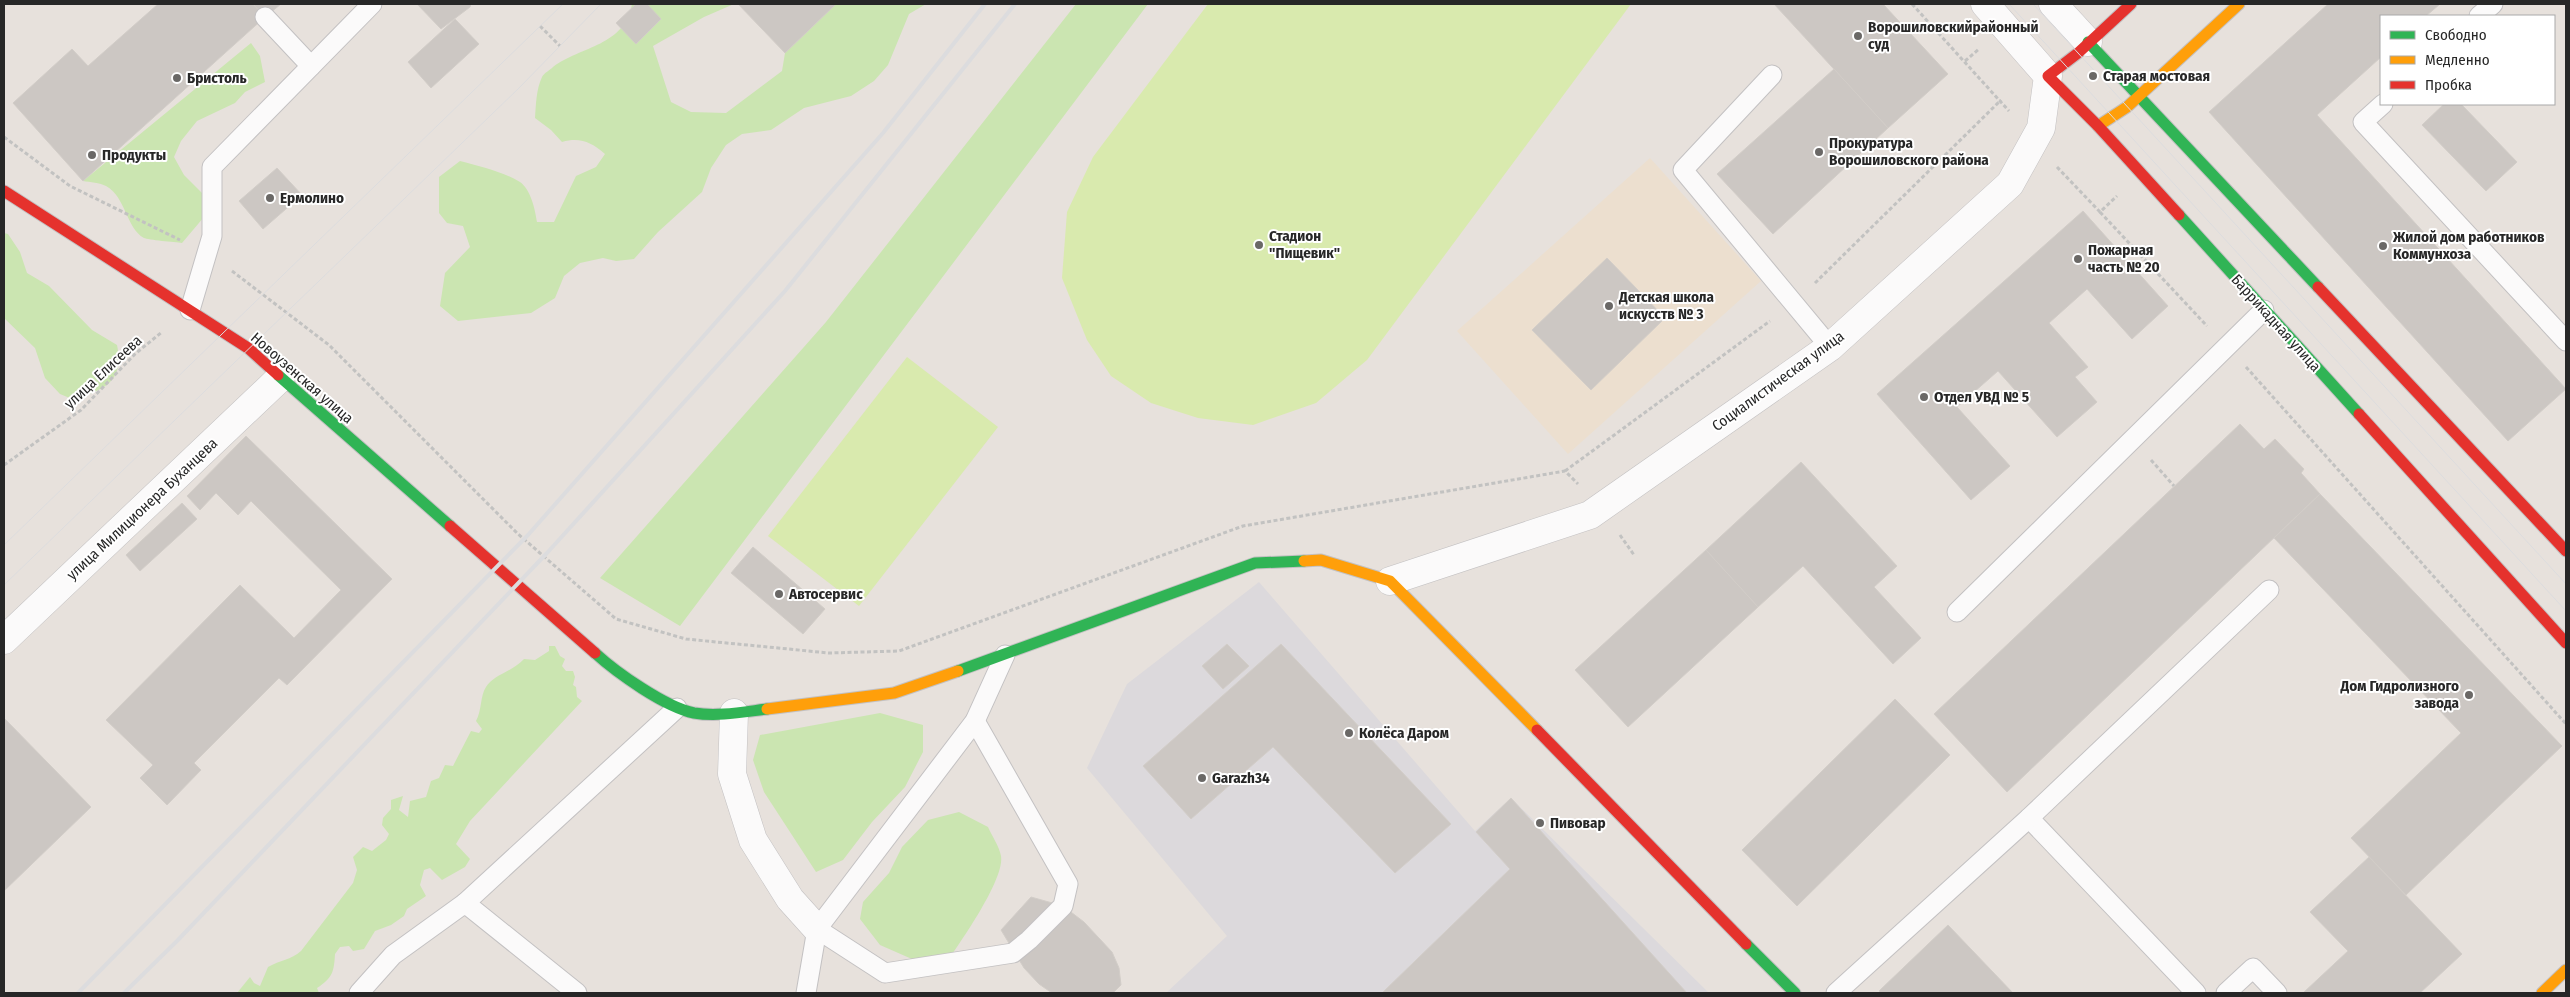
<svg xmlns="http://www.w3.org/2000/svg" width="2570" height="997" viewBox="0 0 2570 997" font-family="'Fira Sans Condensed',sans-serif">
<rect width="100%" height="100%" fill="#e7e1dc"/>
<polygon fill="#dcd9dc" points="1259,582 1475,831 1511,798 1709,993 1166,993 1227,936 1087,768 1127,684"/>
<polygon fill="#ecdfcf" points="1650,158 1761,281 1568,454 1457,331"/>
<g fill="#cbe5b1">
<path d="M632 4H734L704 17 653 46 671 102 691 112 726 113 782 71 785 53 836 4H926L909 14 888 65 874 81 851 96 804 108 771 130 742 134 726 145 711 168 702 192 658 232 634 259 616 261 603 258 580 263 564 276 555 298 531 313 458 321 440 306 445 273 470 247 463 226 447 223 439 213V177L460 161C479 166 504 172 520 182 531 190 535 209 537 222H554L576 176 596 167 605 154C591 142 580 137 562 142L551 130 535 118C536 105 536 90 542 77 544 73 550 70 553 67 581 46 625 46 632 4Z"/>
<polygon points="1076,4 1148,4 680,626 600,578 826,322"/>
<path d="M251 43 260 56 265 82 245 92 235 103 197 121 181 141 174 157 184 175 203 194 204 217 182 243C175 242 148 240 144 238 126 228 126 197 106 186 100 183 90 182 83 181Z"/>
<path d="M4 233 8 234 20 252 27 273 49 286 92 330 117 345C125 382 103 391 72 399L60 394 45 378 35 348 4 318Z"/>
<path d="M549 646H555L560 656 565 659 562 666 566 671H573L575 677 573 685 576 687 577 697 582 701 470 821 456 844 470 859 465 867 442 880 430 868 424 870 420 885 426 896 407 909 404 916 391 925 375 931 364 949 353 951 349 946 340 947 335 954C334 971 333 978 317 988L319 993H237L250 977 254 983 260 986 268 967C280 960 291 960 301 951L353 883 357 870 353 857 363 847 372 851 386 840 389 834 382 825 383 818 391 809V800L403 796 399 810 408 817 410 801 426 797 431 781 439 778 445 765 453 766 471 731 479 733 482 729 476 721C482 710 480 696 486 687 493 675 512 672 524 659L535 660 549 651Z"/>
<polygon points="880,713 923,725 923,752 905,787 872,822 843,860 816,872 764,792 753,760 760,735"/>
<path d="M959 812 988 827C992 836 999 846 1001 856 1005 879 960 943 946 963H921L880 945 860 919 863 902 889 873 902 847 928 820Z"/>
</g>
<g fill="#d9eaae">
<polygon points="1208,4 1631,4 1367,360 1316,403 1253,425 1198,418 1151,403 1111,376 1087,340 1062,278 1067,212 1093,157"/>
<polygon points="907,357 998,427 859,606 768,536"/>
</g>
<g fill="#ccc7c3" stroke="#d2cdc8">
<polygon points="158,4 253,4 265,17 83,181 13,103 72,49 88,66"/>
<polygon points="253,4 281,4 265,17"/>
<polygon points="417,4 471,4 470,7 441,29"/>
<polygon points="636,4 647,4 661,19 636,44 616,23"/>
<polygon points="738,4 836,4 785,53"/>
<polygon points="1774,4 1883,4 1948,74 1888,128"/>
<polygon points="2328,4 2440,4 2426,16 2381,16 2381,57 2317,115 2566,389 2508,441 2209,112"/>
<polygon points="455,19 479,44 431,88 408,62"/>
<polygon points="1834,69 1888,128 1773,234 1717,174"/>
<polygon points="2444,104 2461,104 2517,162 2486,191 2422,125"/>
<polygon points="277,168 302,195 263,229 239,201"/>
<polygon points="2083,211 2168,306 2132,339 2087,289 2049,323 2088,367 2075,377 2097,402 2057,437 1998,371 1957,407 2010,466 1971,500 1877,394"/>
<polygon points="1607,258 1665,318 1591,390 1532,330"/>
<polygon points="2240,424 2264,449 2275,439 2304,469 2301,473 2320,494 2007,792 1934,714"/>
<polygon points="246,436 392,579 287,685 279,678 194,763 201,770 167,805 140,778 153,765 106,720 240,585 294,638 341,590 251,501 238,515 216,493 200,510 187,496"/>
<polygon points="1801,462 1897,566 1874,587 1921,638 1893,664 1803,566 1758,607 1706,550"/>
<polygon points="2320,494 2562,746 2406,895 2351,838 2461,733 2274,538"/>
<polygon points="182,503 197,519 140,571 126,555"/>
<polygon points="753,547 825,609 803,634 731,573"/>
<polygon points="1706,550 1758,607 1628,727 1575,670"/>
<polygon points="1227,644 1249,666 1223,689 1202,666"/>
<polygon points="1281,644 1451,824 1395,873 1273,747 1191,819 1143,766"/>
<polygon points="1895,699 1950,755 1797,906 1742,850"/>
<polygon points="4,718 91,807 4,891"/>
<polygon points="1511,798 1687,993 1382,993 1510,869 1476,832"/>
<polygon points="2369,857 2462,954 2420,993 2303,993 2348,951 2310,912"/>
<polygon points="1031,897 1063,906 1084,922 1112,952 1119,968 1121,985 1113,993 1052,993 1039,984 1024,968 1001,930"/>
<polygon points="1948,925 2013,993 1881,993 1879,991"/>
</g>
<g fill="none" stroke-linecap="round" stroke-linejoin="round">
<defs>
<g id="lane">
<polyline points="2479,16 2493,4"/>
<polyline points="265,17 311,66"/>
<polyline points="1772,75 1683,170 1830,347"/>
<polyline points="2383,104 2363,122 2566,341"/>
<polyline points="190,310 212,236 212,167 372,4"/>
<polyline points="1957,612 2264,310"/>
<polyline points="2029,818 2196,993"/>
<polyline points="465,903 677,708"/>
<polyline points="817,929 885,973 1013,953 1029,940 1063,906 1068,884 975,721"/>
<polyline points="359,993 393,955 465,903 577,993"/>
<polyline points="806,993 817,929 975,721 1005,655"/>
<polyline points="1836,993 2029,818 2269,590"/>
<polyline points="2226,993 2253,968 2277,993"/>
</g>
<g id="street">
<polyline points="2053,4 2088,42"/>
<polyline points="1390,581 1590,515 1830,347 2010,184 2041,128 2048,76 1985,4"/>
<polyline points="4,640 280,378"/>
<polyline points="734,713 732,774 753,840 790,899 817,929"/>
</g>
<g id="fast">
<polyline points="2088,42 2318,287"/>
<polyline points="2179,215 2359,414"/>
<polyline points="278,375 450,526"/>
<path d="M595 653C617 673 665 707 694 713 717 717 743 712 767 709"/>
<polyline points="958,671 1255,563 1304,561"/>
<polyline points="1746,944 1795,993"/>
</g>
<g id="slow">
<polyline points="2098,126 2127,107 2239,4"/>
<polyline points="1304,561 1321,560 1390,581 1537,730"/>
<polyline points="767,709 894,693 958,671"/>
<polyline points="2542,993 2566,970"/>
</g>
<g id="jam">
<polyline points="2131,4 2078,53 2048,76 2098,126 2179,215"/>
<polyline points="4,191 248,348 278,375"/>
<polyline points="2318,287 2566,551"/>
<polyline points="2359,414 2566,643"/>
<polyline points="450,526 595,653"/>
<polyline points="1537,730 1746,944"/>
</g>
</defs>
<use href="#lane" stroke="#c3c1c2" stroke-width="21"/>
<use href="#street" stroke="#c3c1c2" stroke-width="29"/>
<use href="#fast" stroke="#c3c1c2" stroke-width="13"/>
<use href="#slow" stroke="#c3c1c2" stroke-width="13"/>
<use href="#jam" stroke="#c3c1c2" stroke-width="13"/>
<g stroke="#c2c2c1" stroke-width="3" stroke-dasharray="4 2.5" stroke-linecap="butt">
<polyline points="1912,4 2009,111"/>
<polyline points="540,26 560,46"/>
<polyline points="1965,61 1979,49"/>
<polyline points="4,137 70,186 180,240"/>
<polyline points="2057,167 2100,212 2117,196"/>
<polyline points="2100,212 2207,326"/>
<polyline points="232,271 329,345 518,534 616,619 686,639 829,653 899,651 1243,526 1565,471 1578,484"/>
<polyline points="1815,283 2001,100"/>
<polyline points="2246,367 2566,724"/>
<polyline points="2151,460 2174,486"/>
<polyline points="4,465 81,410 135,354 162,332"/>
<polyline points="1565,471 1770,321"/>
<polyline points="1620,535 1634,555"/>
</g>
<use href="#lane" stroke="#fbfafa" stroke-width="19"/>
<use href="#street" stroke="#fbfafa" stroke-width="28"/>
<use href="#fast" stroke="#30b455" stroke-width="11"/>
<use href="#slow" stroke="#ff9f0a" stroke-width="11"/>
<use href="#jam" stroke="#e5322d" stroke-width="11"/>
<g stroke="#dcdcde" stroke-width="1">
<polyline points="2009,4 2566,611"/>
<polyline points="2033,4 2566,584"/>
<polyline points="4,545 563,4"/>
<polyline points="4,585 519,88 601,4"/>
</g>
<g stroke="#dcdcde" stroke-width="4">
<polyline points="78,993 528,535 883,133 985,4"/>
<polyline points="124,993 177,941 547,553 785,291 1015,4"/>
</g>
</g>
<g fill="#6a6866" stroke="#fff" stroke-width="2">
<circle cx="1858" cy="36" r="5"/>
<circle cx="2093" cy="76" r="5"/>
<circle cx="177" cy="78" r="5"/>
<circle cx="1819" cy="152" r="5"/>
<circle cx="92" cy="155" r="5"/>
<circle cx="270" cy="198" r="5"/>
<circle cx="1259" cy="245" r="5"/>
<circle cx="2383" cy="246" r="5"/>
<circle cx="2078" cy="259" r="5"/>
<circle cx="1609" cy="306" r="5"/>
<circle cx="1924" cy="397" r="5"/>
<circle cx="779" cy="594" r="5"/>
<circle cx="2469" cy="695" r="5"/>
<circle cx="1349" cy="733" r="5"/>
<circle cx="1202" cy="778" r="5"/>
<circle cx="1540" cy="823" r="5"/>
</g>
<g text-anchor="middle" stroke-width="4" stroke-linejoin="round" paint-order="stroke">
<g font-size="15" font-weight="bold" fill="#272727" stroke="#fff" text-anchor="start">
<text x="1868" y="32">Ворошиловскийрайонный<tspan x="1868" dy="17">суд</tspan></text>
<text x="2103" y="81">Старая мостовая</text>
<text x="187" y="83">Бристоль</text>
<text x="1829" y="148">Прокуратура<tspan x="1829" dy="17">Ворошиловского района</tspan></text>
<text x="102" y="160">Продукты</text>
<text x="280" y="203">Ермолино</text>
<text x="1269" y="241">Стадион<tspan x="1269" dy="17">"Пищевик"</tspan></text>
<text x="2393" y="242">Жилой дом работников<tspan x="2393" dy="17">Коммунхоза</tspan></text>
<text x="2088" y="255">Пожарная<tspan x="2088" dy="17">часть № 20</tspan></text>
<text x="1619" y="302">Детская школа<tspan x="1619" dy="17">искусств № 3</tspan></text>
<text x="1934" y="402">Отдел УВД № 5</text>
<text x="789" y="599">Автосервис</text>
<text x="2459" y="691" text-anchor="end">Дом Гидролизного<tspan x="2459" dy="17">завода</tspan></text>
<text x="1359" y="738">Колёса Даром</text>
<text x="1212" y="783">Garazh34</text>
<text x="1550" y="828">Пивовар</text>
</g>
<g font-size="15" fill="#272727" stroke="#fff">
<text transform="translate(2276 323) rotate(48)" y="5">Баррикадная улица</text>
<text transform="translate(103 372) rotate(-43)" y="5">улица Елисеева</text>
<text transform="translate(302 378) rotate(41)" y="5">Новоузенская улица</text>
<text transform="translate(1778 381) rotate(-36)" y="5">Социалистическая улица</text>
<text transform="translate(142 509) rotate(-43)" y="5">улица Милиционера Буханцева</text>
</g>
</g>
<rect width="2570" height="997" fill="none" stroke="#272727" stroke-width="10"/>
<rect x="2380" y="15" width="175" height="90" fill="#ffffff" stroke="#a9a9a9"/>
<rect x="2390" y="31" width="25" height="8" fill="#30b455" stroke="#a9a9a9"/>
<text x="2425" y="40" font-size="15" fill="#272727">Свободно</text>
<rect x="2390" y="56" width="25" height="8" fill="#ff9f0a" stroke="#a9a9a9"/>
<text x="2425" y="65" font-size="15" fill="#272727">Медленно</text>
<rect x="2390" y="81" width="25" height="8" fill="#e5322d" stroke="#a9a9a9"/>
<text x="2425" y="90" font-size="15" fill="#272727">Пробка</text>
</svg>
